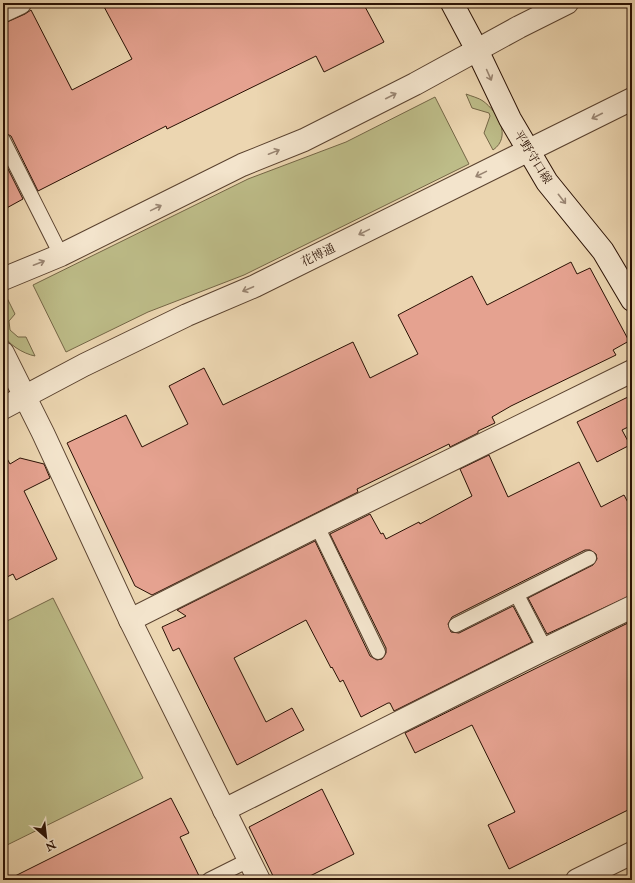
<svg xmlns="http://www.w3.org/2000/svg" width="635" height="883" viewBox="0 0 635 883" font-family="'IM FELL Double Pica','Noto Serif JP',serif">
<rect width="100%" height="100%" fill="#ecd6b1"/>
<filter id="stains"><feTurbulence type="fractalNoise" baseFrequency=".005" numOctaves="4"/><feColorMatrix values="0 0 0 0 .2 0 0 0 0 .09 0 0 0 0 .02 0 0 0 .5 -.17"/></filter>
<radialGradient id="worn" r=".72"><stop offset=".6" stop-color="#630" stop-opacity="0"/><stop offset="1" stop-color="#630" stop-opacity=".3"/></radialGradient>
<g fill="#bdbc88" stroke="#746646">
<path d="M466 94C471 96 479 98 483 101 498 112 512 137 493 150L484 133 490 116 489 113 472 108Z"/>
<polygon points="435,97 469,164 244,275 148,312 66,352 33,285 248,179 346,142"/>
<path d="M7 298 15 314 9 321 10 330 18 337H26L35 356C24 354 6 344 3 332 1 323 3 311 3 302Z"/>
<polygon points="53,598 143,778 3,847 3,623"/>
</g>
<g fill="#e5a290" stroke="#2a1104">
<polygon points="102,3 363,3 384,42 324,72 316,56 167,129 166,126 38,191 11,136 3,132 3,29 5,23 25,14 31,10 72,90 132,59"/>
<polygon points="3,159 23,199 3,210"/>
<polygon points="571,262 577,274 590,268 629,341 613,350 616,355 511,406 492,417 495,423 478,431 478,433 450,447 449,444 357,489 358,492 152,595 135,586 67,443 126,415 142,447 188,424 169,386 204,368 223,405 353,342 370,378 418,354 398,315 472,276 487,305"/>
<polygon points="632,395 632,425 622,430 630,445 597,462 577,422"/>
<polygon points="3,451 10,464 20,458 44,464 50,478 24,491 57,559 16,580 13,574 3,579"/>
<polygon points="489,455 508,497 579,462 601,507 624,495 632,510 632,595 547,634 528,598 593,565 597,559 596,554 590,550 585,550 452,617 448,624 451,632 459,633 513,606 532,642 394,711 390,703 388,703 361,717 343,680 340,682 332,667 331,668 306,620 234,658 266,722 292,708 304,730 237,765 179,648 173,651 162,627 186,616 177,610 315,541 370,656 377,660 382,659 386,653 386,648 330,534 370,514 381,534 383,533 386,539 419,522 420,524 472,496 460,469"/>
<polygon points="632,621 632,808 509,869 488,825 515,812 472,725 415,753 405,733"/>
<polygon points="322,789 354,854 302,880 275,880 249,827"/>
<polygon points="171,798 189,833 180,837 201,880 7,880"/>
</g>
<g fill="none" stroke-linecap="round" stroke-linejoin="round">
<defs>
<g id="service">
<polyline points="3,140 61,255"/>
<polyline points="317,526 378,652"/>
<polyline points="517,595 545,649"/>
<polyline points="456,625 589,558"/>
<polyline points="209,880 249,860"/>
</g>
<g id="minor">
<polyline points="3,11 20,3"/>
<polyline points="3,353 43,433 130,620 259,880"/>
<polyline points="130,620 317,526 632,371"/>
<polyline points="224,810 545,649 632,607"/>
</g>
<g id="tertiary">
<polyline points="3,279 61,255 242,165 304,140 415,84 519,27 567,3"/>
<polyline points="3,408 84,365 187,315 255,286 632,99"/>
<polyline points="577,880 632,853"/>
</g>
<polyline id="secondary" points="452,3 477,50 510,119 547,182 603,251 632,300"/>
</defs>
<use href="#service" stroke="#5a422f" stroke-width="16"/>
<use href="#minor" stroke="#5a422f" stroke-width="24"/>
<use href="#tertiary" stroke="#5a422f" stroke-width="24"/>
<use href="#secondary" stroke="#2a1104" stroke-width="24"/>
<use href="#service" stroke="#f3e4cc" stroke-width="14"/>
<use href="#minor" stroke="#f3e4cc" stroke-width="22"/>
<use href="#tertiary" stroke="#f3e4cc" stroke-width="22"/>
<use href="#secondary" stroke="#f3e4cc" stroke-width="22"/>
</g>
<defs><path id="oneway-shaft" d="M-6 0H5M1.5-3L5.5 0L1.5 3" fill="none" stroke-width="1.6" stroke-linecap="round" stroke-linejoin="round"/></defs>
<g stroke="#998572">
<use href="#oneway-shaft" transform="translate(489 75) rotate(66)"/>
<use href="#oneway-shaft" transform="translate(391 96) rotate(-27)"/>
<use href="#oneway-shaft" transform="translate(597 116) rotate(153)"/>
<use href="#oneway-shaft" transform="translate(274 152) rotate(-22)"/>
<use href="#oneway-shaft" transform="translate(481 174) rotate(154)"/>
<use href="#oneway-shaft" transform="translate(562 199) rotate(52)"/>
<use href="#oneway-shaft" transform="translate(156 208) rotate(-26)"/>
<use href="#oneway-shaft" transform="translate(364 232) rotate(154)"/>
<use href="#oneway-shaft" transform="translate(39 263) rotate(-21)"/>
<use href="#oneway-shaft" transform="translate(248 289) rotate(157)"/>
</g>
<g text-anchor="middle" stroke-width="3" stroke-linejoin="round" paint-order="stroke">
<g font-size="12" fill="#2a1104" stroke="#f3e4cc">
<text transform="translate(533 157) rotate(58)" y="4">平野守口線</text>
<text transform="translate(318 255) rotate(-26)" y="4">花博通</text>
</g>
</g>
<rect width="635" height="883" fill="none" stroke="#ecd6b1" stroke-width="16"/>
<rect x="4" y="4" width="627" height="875" fill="none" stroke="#2a1104" stroke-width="2"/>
<rect x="8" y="8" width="619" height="867" fill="none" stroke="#2a1104"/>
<g transform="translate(46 837) rotate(152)" stroke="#f3e4cc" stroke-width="3" paint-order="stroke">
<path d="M0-3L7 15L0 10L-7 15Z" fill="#2a1104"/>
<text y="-6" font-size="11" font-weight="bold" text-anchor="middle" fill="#2a1104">N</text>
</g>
<rect width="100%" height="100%" filter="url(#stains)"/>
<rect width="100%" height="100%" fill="url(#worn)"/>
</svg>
